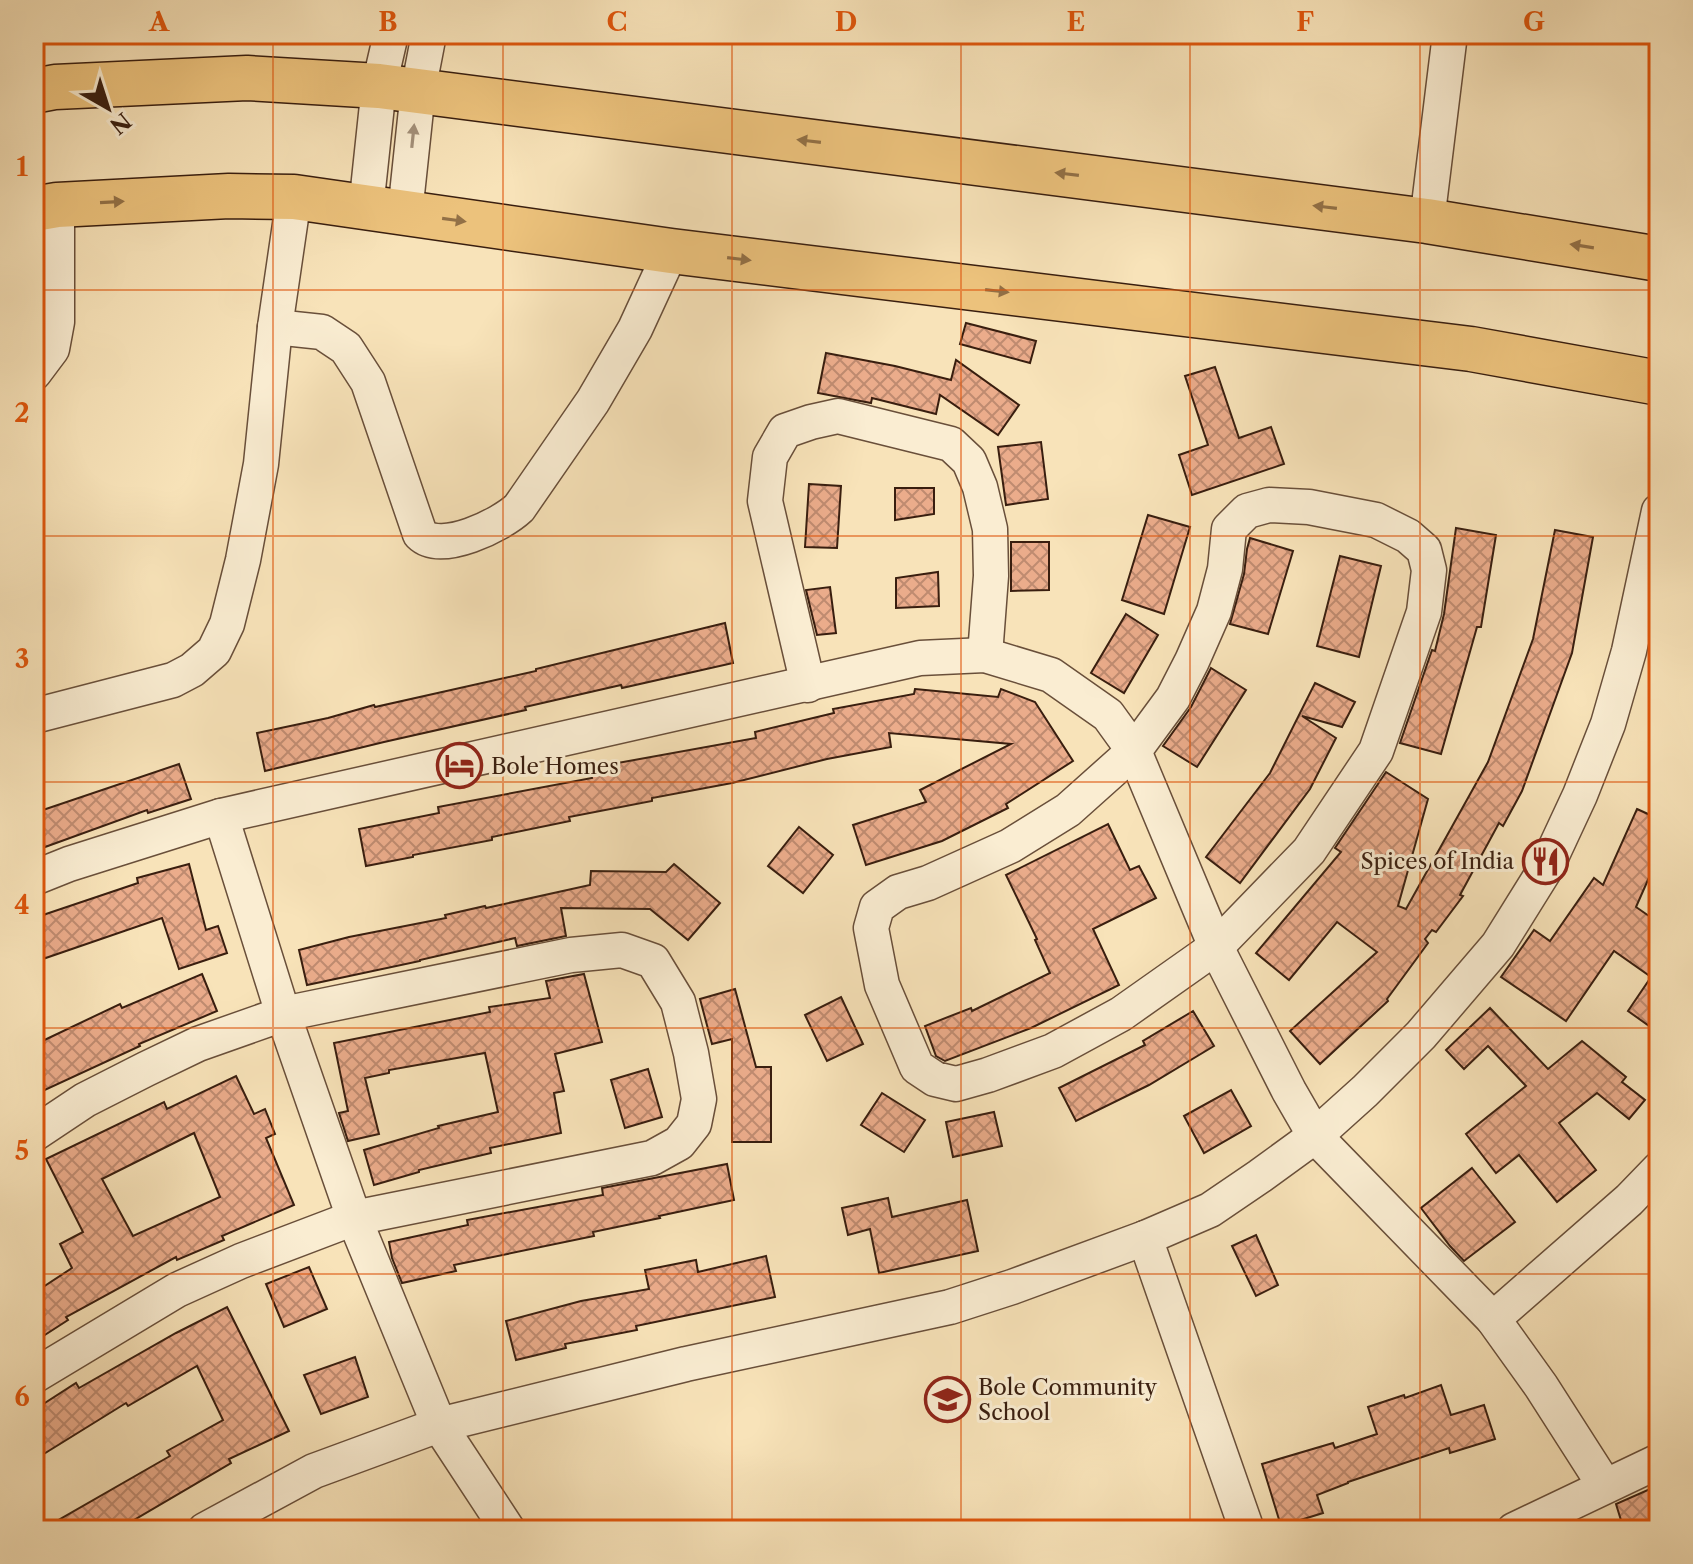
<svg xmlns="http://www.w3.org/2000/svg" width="1693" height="1564" viewBox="0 0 1693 1564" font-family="'Libre Caslon Text',serif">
<defs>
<pattern id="building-cross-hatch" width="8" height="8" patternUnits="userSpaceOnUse" patternTransform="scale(2)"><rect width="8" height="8" fill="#ebac8b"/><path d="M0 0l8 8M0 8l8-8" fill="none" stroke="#bf8b70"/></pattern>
</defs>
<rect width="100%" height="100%" fill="#f8e3b9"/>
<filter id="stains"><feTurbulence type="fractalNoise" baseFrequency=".0025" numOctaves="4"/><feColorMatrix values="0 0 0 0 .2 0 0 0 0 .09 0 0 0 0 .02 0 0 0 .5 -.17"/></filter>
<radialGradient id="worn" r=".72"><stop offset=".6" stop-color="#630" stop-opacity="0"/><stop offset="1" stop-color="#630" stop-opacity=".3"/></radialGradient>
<g fill="url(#building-cross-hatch)" stroke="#391e0f" stroke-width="2" fill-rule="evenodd">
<polygon points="966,323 1036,341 1030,363 960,344"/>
<polygon points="826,353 895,366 951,380 956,360 1019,405 998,435 940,395 936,414 872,398 871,403 818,393"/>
<polygon points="1215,367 1239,438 1271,427 1284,464 1192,495 1179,455 1208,445 1185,376"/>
<polygon points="1041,442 1048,499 1006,505 998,447"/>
<polygon points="809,484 841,486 837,548 805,547"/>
<polygon points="895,488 934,488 934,514 895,520"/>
<polygon points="1148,515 1190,527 1164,614 1122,600"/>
<polygon points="1456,528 1496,535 1481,627 1477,627 1441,754 1400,743 1432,650 1435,651 1444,614"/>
<polygon points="1555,530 1593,537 1572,653 1522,791 1503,826 1499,823 1460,895 1463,896 1436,932 1432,930 1425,939 1428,943 1387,999 1388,1001 1320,1064 1290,1031 1377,952 1337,922 1289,980 1256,953 1341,852 1335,848 1386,772 1428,799 1398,906 1406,909 1488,762 1533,639"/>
<polygon points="1250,538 1293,551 1268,634 1230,624 1244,574 1247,549"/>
<polygon points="1011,542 1049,542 1049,590 1011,591"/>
<polygon points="1340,556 1381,566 1359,657 1317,646"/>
<polygon points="938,572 939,606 896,608 896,578"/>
<polygon points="830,587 836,633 817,635 806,590"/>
<polygon points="1126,614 1158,635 1124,693 1091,673"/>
<polygon points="725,623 733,663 622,688 621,685 525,707 526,710 384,742 265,771 257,733 328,718 374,705 375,707 536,671 536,669"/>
<polygon points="1211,668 1246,690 1197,767 1163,746 1191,707"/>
<polygon points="1315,683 1355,702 1342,727 1302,716 1336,738 1310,789 1240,883 1206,857 1270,773"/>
<polygon points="915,689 998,697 1001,689 1035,702 1073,761 1006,804 1008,808 942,841 866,865 853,825 926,802 920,790 1011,744 889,733 891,747 827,759 732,783 652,798 652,801 569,817 570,821 492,837 492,840 413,855 413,857 366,866 359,829 439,813 438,807 592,778 590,768 756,738 755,732 834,713 833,709 914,694"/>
<polygon points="179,764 191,799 148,813 147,810 34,851 34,813"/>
<polygon points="1637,809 1659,819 1659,855 1636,907 1659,923 1659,1033 1628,1011 1651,977 1614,951 1566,1021 1501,977 1534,930 1550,941 1594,878 1603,885"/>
<polygon points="1108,824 1130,870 1139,866 1156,898 1093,929 1119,985 1031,1028 945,1061 936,1056 925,1026 971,1008 972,1011 1050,973 1035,940 1037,939 1006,875"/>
<polygon points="799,827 833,855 803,893 768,866"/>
<polygon points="189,864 206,930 218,926 227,953 179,969 162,918 34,962 34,918 138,883 137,878"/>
<polygon points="674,864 720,903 688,940 650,909 561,908 566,936 517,946 515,938 420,960 420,961 307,985 299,950 349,937 446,918 445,915 485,906 486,908 590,885 591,871 666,872"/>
<polygon points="202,974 217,1011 139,1044 140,1046 34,1095 34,1045 120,1004 122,1008"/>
<polygon points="584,974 602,1042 555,1054 564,1091 554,1093 561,1133 490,1148 491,1153 419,1170 419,1172 374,1185 364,1150 439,1128 438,1126 498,1112 485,1053 389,1070 389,1073 365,1078 379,1134 348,1141 339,1113 348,1111 334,1043 490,1012 489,1007 550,998 546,981"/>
<polygon points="735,989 756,1067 771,1067 771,1142 732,1142 732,1039 712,1044 700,999"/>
<polygon points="841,997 863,1044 827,1061 805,1015"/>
<polygon points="1490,1008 1548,1069 1582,1041 1626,1077 1622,1082 1645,1100 1629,1119 1597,1093 1559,1123 1596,1170 1557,1202 1519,1155 1496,1173 1466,1134 1526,1086 1488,1046 1464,1069 1446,1050"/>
<polygon points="1193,1011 1214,1046 1149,1085 1076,1121 1059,1088 1145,1045 1143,1041"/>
<polygon points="648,1069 662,1117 625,1128 611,1080"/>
<path d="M236 1076 254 1114 265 1109 275 1134 266 1138 294 1205 222 1236 224 1240 177 1260 176 1257 66 1317 68 1320 34 1342V1293L72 1268 60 1244 83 1232 46 1159 164 1102 167 1109ZM194 1133 220 1197 133 1236 102 1179Z"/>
<polygon points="1231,1090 1251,1126 1204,1153 1184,1116"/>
<polygon points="882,1093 925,1120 904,1152 861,1125"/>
<polygon points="994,1112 1002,1146 953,1157 946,1122"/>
<polygon points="727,1164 734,1200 659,1216 660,1218 593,1232 594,1236 454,1265 456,1271 402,1283 392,1258 389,1242 468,1225 467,1220 603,1195 602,1188"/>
<polygon points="1472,1168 1515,1222 1464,1261 1450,1246 1421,1208"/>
<polygon points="888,1198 892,1217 967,1200 978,1251 879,1273 870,1229 848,1235 842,1208"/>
<polygon points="1256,1235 1278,1285 1256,1296 1232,1246"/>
<polygon points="766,1256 775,1297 636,1326 637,1330 565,1344 566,1348 516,1360 506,1321 581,1301 649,1289 645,1270 696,1260 698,1272"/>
<polygon points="309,1267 327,1309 284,1327 266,1284"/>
<polygon points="227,1307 289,1431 229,1459 231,1463 117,1530 41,1530 170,1456 167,1451 223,1420 197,1366 128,1406 126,1403 34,1460 34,1410 76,1383 79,1388 176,1333"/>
<polygon points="355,1357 368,1397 321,1414 304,1375"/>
<polygon points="1441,1385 1451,1415 1484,1405 1495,1439 1450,1453 1449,1448 1348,1482 1348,1483 1317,1495 1323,1513 1281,1526 1262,1464 1333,1443 1335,1448 1377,1434 1368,1407 1404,1395 1405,1398"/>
<polygon points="1659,1485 1659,1530 1624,1530 1616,1504"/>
</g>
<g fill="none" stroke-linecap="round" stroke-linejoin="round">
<defs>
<g id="minor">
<polyline points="366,208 379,86 391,34"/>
<polyline points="405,213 418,91 429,34"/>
<polyline points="1427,221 1450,34"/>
<path d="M275 327 322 332 346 348 368 382 420 534C441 555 501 525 519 508L593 401 635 329 671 251"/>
<polyline points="34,373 52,349 57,322 57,205"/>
<polygon points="1269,505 1309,507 1376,520 1408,536 1424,550 1429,570 1424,612 1376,751 1309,851 1216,947 1121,1014 1053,1051 988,1075 956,1084 935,1079 917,1067 882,985 871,928 877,907 898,892 928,883 1010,846 1068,810 1134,751 1173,698 1192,661 1214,611 1225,569 1229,529 1247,511"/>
<polyline points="808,685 765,501 770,457 785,431 811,422 838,416 951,444 969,461 980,487 990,529 991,576 985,655"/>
<polyline points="34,716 173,680 192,670 214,651 227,624 243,560 261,464 275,327 294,197"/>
<polyline points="221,816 283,1014 354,1218 439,1425 508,1530"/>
<polyline points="34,878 69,864 221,816 920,658 985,655 1051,675 1108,715 1134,751 1216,947 1289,1091 1315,1136 1493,1319 1541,1386 1605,1486"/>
<polyline points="34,1134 85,1100 146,1069 198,1044 283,1014 571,955 622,950 653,961 678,1002 691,1053 699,1099 694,1124 679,1143 652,1158 354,1218 241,1261 177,1290 34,1376"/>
<polyline points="1145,1238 1247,1530"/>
<polyline points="1493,1319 1629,1200 1659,1169"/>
<polyline points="205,1530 314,1471 439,1425 686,1364 950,1307 1012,1287 1145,1238 1210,1210 1260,1176 1315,1136 1365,1091 1421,1035 1498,945 1546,868 1580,795 1608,724 1629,651 1659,511"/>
<polyline points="1514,1530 1659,1461"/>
</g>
<g id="major">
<polyline points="34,91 55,87 247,78 379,86 1427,221 1659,259"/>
<polyline points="34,209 57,205 229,196 294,197 671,251 1471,349 1659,383"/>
</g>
</defs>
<use href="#minor" stroke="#694f3a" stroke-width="37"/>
<use href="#major" stroke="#391e0f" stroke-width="47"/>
<use href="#minor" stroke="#faedd2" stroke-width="34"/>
<use href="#major" stroke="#ecc27c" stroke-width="44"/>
</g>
<defs><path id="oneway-solid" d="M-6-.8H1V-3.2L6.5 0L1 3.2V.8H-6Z" transform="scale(2)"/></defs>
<use fill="#a3907a" href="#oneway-solid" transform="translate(413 136) rotate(-84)"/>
<g fill="#927046">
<use href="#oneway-solid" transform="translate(809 141) rotate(-173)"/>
<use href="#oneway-solid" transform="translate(1067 174) rotate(-173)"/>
<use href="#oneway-solid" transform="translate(112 202) rotate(-3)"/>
<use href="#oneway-solid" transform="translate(1325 207) rotate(-173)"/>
<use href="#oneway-solid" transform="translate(454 220) rotate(8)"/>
<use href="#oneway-solid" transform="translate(1582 246) rotate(-171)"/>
<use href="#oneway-solid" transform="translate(739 259) rotate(7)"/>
<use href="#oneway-solid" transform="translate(997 291) rotate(7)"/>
</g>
<path fill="none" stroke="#df560c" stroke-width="2" stroke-opacity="0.55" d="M273 34V1530M503 34V1530M732 34V1530M961 34V1530M1190 34V1530M1420 34V1530M34 290H1659M34 536H1659M34 782H1659M34 1028H1659M34 1274H1659"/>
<defs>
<symbol id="hotel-ring" viewBox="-11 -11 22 22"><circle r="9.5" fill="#faedd2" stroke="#8f2418" stroke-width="1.5"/><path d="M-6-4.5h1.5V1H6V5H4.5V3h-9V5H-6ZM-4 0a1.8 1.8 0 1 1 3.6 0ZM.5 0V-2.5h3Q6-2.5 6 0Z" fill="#8f2418"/></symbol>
<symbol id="restaurant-ring" viewBox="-11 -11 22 22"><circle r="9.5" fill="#faedd2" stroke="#8f2418" stroke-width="1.5"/><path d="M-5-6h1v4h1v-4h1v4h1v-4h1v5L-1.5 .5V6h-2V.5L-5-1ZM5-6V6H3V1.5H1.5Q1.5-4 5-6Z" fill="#8f2418"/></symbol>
<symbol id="school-ring" viewBox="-11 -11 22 22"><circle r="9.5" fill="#faedd2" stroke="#8f2418" stroke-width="1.5"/><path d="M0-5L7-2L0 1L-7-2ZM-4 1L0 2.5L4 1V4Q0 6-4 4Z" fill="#8f2418"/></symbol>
</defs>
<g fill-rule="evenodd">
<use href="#hotel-ring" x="434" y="740" width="51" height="51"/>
<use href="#restaurant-ring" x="1520" y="836" width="51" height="51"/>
<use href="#school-ring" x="922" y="1374" width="51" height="51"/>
</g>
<g text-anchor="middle" stroke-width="6" stroke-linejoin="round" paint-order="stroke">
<g font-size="22" fill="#391e0f" stroke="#faedd2" text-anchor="start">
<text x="491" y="774">Bole Homes</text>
<text x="1514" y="869" text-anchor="end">Spices of India</text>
<text x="978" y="1395">Bole Community<tspan x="978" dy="25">School</tspan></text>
</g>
</g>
<rect width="1693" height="1564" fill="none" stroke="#f8e3b9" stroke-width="88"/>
<g transform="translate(108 108) rotate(141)" stroke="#faedd2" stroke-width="6" paint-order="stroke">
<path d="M0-6L14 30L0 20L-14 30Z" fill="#391e0f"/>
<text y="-12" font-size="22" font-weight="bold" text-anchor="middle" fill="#391e0f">N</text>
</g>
<rect x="44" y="44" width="1605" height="1476" fill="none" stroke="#df560c" stroke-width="3"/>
<g font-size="26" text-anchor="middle" font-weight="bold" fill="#df560c">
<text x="159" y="31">A</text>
<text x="388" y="31">B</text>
<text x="617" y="31">C</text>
<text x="846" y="31">D</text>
<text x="1076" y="31">E</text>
<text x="1305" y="31">F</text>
<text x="1534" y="31">G</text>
<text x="22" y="176">1</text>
<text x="22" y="422">2</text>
<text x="22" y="668">3</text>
<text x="22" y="914">4</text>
<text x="22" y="1160">5</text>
<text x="22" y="1406">6</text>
</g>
<rect width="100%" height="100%" filter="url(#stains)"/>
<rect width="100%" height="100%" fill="url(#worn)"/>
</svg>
